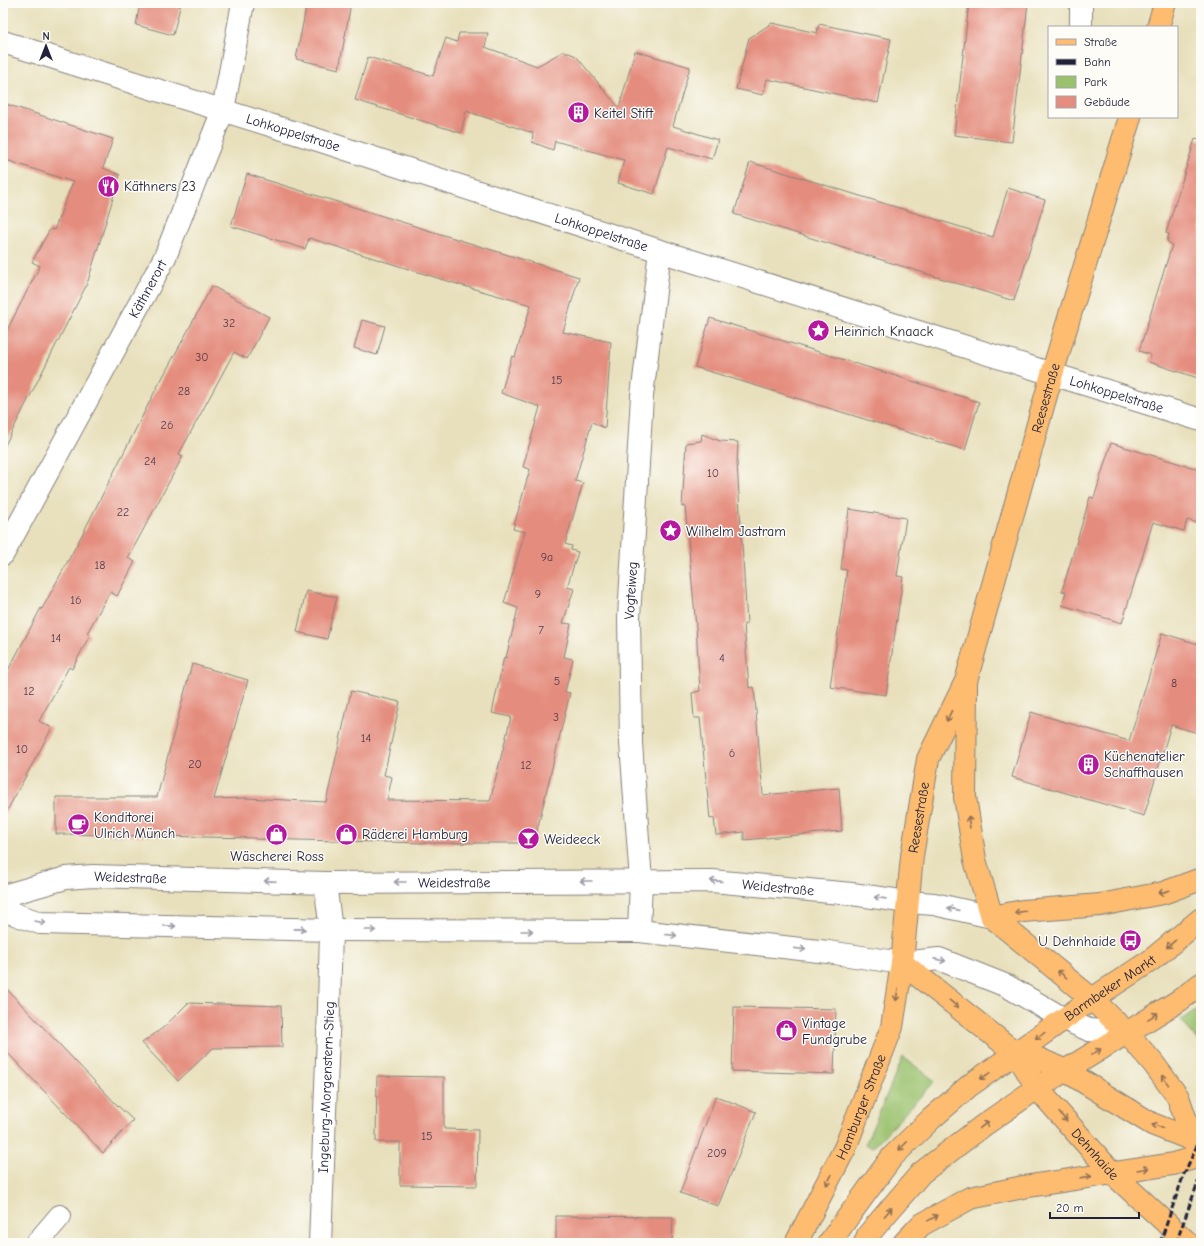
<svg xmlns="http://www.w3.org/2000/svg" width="1204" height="1246" viewBox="0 0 1204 1246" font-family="'Comic Neue',sans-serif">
<rect width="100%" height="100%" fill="#fdfcf7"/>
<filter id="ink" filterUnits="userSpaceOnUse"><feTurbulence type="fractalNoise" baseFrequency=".025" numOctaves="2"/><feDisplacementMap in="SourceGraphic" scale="8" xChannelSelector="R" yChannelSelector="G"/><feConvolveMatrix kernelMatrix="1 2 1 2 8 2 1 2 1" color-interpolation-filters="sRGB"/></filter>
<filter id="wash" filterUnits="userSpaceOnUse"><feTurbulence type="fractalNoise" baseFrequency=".012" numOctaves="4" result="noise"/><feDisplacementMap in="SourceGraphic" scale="16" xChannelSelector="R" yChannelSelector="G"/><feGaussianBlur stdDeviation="0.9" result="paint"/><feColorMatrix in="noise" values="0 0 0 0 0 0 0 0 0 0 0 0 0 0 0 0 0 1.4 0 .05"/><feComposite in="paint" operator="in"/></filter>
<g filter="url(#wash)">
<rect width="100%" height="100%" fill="#e8e0bc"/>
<g fill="#9ac16c" stroke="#5e7254">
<polygon points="1201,1006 1201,1045 1181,1020"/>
<polygon points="903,1057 935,1081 873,1147 865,1145"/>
</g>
<g id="blocks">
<g fill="#e48c7d">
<polygon points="140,3 181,3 173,35 136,25"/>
<polygon points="307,3 351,3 339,69 296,59"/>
<polygon points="969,3 1028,3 1012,142 954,135"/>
<polygon points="772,23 817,33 819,24 891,39 878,103 767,79 763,95 736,89 749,38"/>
<polygon points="459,33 488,33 485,47 537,66 564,51 576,56 619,108 635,51 690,67 673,126 718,140 712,159 668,147 654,194 618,183 624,160 555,141 553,150 532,142 533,133 466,111 461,133 355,100 368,57 433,76 446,38 457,42"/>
<polygon points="3,103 113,139 103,168 120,175 87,284 3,449 3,338 40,266 32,262 50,229 54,230 73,182 3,159"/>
<polygon points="1195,139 1201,140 1201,379 1149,362 1151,355 1139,351 1172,245 1167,241 1169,234 1166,233"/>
<polygon points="750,162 993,237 1008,188 1045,200 1014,301 734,214"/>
<polygon points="247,174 579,277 563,332 611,342 605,428 592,422 575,481 583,483 565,544 572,546 571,550 578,552 567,587 574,589 563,623 571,624 564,657 573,659 565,692 570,693 534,843 425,843 255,839 255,838 56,834 56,797 157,797 192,664 248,680 214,799 246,798 326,802 351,691 400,702 384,775 392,777 387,800 490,801 511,717 492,713 504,657 506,658 518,608 504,603 525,532 513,529 530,469 523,467 540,407 501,393 512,356 515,357 531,305 457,284 309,238 305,249 231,226"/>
<polygon points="212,286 269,317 247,359 234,352 179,454 183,456 128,558 135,562 117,596 110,592 87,633 90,635 72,669 69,667 39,721 52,728 3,818 3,680 41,608 42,609 83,533 153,395"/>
<polygon points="710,318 979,402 965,450 695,367"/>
<polygon points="362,320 385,326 377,355 354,348"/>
<polygon points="702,434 720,441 738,442 737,463 747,624 744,624 749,688 754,687 763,795 839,788 842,831 744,840 744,832 716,835 714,818 710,819 700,718 694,718 692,693 700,691 696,627 685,506 682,507 686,443 701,441"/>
<polygon points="1111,443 1201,470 1201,524 1187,520 1184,531 1153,522 1122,623 1062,605 1066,592 1062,591 1090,497 1094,498"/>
<polygon points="849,509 906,518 897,576 903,577 886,695 830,687 847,570 841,569"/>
<polygon points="306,591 337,597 327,639 297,632"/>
<polygon points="1162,633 1201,645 1201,734 1171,725 1144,816 1012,777 1031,712 1129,741"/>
<polygon points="3,985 118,1106 133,1120 103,1153 3,1048"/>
<polygon points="188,1003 281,1006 282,1047 213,1048 178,1081 142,1043 164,1027"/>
<polygon points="734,1007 836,1009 834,1074 732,1071"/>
<polygon points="377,1076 444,1077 444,1129 478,1130 477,1186 400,1185 400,1142 376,1142"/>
<polygon points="716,1096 756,1112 718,1206 680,1193"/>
<polygon points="556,1216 673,1217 672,1243 556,1243"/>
</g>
</g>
</g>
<g filter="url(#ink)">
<use href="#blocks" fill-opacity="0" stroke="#85817c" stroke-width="1"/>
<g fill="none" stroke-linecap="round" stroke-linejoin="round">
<defs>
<g id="minor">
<polyline points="1081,3 1081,27"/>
<path id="s1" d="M3 42 318 140 660 251 1052 374 1201 420"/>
<path id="s2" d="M3 554 165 257 223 110 243 3"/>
<path id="s3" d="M3 896 66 878 93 876 325 883 712 881 852 894 908 902 934 904 992 917"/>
<polyline points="3,910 40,923 331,930 639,931 828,952 902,963 939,959 1007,986 1064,1019 1089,1030 1127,1033"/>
<path id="s4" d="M639 931 641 881 631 743 629 617 642 396 660 251"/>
<polyline points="37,1243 60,1216"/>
<path id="s5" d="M320 1243 329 1008 331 930 325 883"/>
</g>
<g id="major">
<polyline points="1158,27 1165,3"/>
<polyline points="966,686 965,797 975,860 992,917"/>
<polyline points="992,917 1092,999 1127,1033 1153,1063 1178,1097 1193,1140 1201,1147"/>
<polyline points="992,917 1023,911 1100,905 1163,893 1201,879"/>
<path id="s6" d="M902 963 1017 1054 1037 1088 1113 1174 1188 1243"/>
<polyline points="1017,1054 1039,1059 1066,1071 1152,1124 1193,1140"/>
<path id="s7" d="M796 1243 845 1148 892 1027 902 963 912 856 928 759 966 681 1052 374 1130 117"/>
<path id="s8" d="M829 1243 892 1157 931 1119 969 1086 1092 999 1150 961 1201 919"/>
<polyline points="865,1243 868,1235 921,1173 984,1125 1037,1088 1180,1000 1201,984"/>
<polyline points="904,1243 921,1225 970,1198 1023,1187 1173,1164 1201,1156"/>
</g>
</defs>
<use href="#minor" stroke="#85817c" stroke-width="24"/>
<use href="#major" stroke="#85817c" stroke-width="24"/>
<use href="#minor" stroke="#fff" stroke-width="22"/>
<use href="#major" stroke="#fdbc6f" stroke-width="22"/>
<g stroke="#22223b" stroke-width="3" stroke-dasharray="6 3" stroke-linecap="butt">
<polyline points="1160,1243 1184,1174 1201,1137"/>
<polyline points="1176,1243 1201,1174"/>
</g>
</g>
<defs><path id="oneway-shaft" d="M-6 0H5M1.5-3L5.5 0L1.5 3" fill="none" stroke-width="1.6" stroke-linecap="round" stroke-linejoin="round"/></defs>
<g stroke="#906f55">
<use href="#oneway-shaft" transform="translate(949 716) rotate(116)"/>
<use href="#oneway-shaft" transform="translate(969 822) rotate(-99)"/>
<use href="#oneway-shaft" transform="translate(1164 892) rotate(164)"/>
<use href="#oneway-shaft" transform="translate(1020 912) rotate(170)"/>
<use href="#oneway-shaft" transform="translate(1171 944) rotate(141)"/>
<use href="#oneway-shaft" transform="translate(1062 974) rotate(-141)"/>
<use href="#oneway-shaft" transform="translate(897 995) rotate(99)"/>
<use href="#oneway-shaft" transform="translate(954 1004) rotate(39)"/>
<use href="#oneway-shaft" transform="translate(1153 1016) rotate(-32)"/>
<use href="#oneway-shaft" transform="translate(1040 1036) rotate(144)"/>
<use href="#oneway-shaft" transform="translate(1096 1052) rotate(-32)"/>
<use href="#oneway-shaft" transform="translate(985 1076) rotate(145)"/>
<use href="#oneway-shaft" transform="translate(1165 1080) rotate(-126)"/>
<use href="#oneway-shaft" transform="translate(1063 1117) rotate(48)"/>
<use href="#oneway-shaft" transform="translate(984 1125) rotate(-37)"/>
<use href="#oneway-shaft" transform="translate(1157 1126) rotate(-158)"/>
<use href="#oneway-shaft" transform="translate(903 1146) rotate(135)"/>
<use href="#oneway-shaft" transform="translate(1143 1169) rotate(-9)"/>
<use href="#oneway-shaft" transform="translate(1086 1177) rotate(-7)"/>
<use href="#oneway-shaft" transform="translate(829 1180) rotate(118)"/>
<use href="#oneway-shaft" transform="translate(888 1212) rotate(-49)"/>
<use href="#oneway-shaft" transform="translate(933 1218) rotate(-29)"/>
</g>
<g stroke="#9c9ca7">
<use href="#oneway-shaft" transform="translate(270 881) rotate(-178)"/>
<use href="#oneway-shaft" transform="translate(586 881) rotate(180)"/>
<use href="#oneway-shaft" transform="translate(716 881) rotate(-176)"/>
<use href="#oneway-shaft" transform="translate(400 882) rotate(180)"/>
<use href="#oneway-shaft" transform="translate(880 898) rotate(-172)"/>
<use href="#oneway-shaft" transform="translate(953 909) rotate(-167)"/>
<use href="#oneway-shaft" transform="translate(40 922) rotate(10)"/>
<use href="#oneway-shaft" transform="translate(170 926) rotate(1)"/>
<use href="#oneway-shaft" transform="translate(300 929) rotate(1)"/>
<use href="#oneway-shaft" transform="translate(370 930)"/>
<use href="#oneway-shaft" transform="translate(527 931)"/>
<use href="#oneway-shaft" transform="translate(671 935) rotate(6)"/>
<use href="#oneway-shaft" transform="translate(800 949) rotate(6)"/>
<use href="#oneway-shaft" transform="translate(940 960) rotate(11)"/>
</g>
</g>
<defs>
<symbol id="building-disc" viewBox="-11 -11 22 22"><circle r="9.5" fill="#b5179e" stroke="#fdfcf7"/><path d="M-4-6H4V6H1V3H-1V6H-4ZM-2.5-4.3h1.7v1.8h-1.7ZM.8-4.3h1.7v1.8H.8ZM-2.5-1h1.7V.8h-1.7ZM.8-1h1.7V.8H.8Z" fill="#fff"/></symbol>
<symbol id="restaurant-disc" viewBox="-11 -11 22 22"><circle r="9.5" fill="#b5179e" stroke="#fdfcf7"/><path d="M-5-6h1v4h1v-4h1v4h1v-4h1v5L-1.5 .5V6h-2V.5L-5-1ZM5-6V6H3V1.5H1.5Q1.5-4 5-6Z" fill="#fff"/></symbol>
<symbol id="sight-disc" viewBox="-11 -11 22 22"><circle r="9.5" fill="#b5179e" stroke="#fdfcf7"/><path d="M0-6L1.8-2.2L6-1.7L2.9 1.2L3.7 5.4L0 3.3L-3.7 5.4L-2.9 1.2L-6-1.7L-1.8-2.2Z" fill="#fff"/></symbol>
<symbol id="cafe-disc" viewBox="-11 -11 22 22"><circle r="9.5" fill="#b5179e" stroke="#fdfcf7"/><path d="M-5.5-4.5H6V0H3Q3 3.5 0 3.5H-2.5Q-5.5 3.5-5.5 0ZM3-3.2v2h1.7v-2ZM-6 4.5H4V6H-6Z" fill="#fff"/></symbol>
<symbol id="shop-disc" viewBox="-11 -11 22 22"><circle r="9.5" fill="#b5179e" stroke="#fdfcf7"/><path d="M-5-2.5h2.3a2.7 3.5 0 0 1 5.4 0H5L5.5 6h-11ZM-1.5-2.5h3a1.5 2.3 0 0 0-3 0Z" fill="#fff"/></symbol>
<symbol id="bar-disc" viewBox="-11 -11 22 22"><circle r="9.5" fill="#b5179e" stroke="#fdfcf7"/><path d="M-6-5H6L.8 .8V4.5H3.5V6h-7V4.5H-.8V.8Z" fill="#fff"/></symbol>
<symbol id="bus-disc" viewBox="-11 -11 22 22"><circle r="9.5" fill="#b5179e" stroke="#fdfcf7"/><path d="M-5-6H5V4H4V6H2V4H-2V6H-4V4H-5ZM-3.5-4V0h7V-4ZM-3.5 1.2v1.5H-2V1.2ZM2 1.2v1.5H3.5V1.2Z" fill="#fff"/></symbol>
</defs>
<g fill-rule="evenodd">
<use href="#building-disc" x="566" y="100" width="25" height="25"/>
<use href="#restaurant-disc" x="96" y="174" width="25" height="25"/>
<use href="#sight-disc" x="806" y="318" width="25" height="25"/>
<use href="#sight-disc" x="658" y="518" width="25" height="25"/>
<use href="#building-disc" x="1076" y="752" width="25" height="25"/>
<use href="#cafe-disc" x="66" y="812" width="25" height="25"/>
<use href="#shop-disc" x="264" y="822" width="25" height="25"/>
<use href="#shop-disc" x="334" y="822" width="25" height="25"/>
<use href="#bar-disc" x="516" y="826" width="25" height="25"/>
<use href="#bus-disc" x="1118" y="928" width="25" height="25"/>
<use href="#shop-disc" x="774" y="1018" width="25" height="25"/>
</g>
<g text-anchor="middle" stroke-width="3" stroke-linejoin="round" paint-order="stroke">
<g font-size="12" fill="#523c4c">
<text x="229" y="327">32</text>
<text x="202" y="361">30</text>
<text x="557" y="384">15</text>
<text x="184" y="395">28</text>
<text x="167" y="429">26</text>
<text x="150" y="465">24</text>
<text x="713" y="477">10</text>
<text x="123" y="516">22</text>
<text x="547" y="561">9a</text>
<text x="100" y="569">18</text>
<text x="538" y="598">9</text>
<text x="76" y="604">16</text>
<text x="541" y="634">7</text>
<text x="56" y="642">14</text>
<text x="722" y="662">4</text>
<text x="557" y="685">5</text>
<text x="1174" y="687">8</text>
<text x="29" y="695">12</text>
<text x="556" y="721">3</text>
<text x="366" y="742">14</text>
<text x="22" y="753">10</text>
<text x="732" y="757">6</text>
<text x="195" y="768">20</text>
<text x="526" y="769">12</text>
<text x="427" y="1140">15</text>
<text x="717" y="1157">209</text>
</g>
<g font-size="14" fill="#22223b" stroke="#fdfcf7" text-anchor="start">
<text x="594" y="118">Keitel Stift</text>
<text x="124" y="191">Käthners 23</text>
<text x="834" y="336">Heinrich Knaack</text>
<text x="686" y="536">Wilhelm Jastram</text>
<text x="1104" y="761">Küchenatelier<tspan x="1104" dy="16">Schaffhausen</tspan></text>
<text x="94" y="822">Konditorei<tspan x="94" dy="16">Ulrich Münch</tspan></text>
<text x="362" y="839">Räderei Hamburg</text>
<text x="544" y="844">Weideeck</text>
<text x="277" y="861" text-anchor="middle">Wäscherei Ross</text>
<text x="1116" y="946" text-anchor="end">U Dehnhaide</text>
<text x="802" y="1028">Vintage<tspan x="802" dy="16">Fundgrube</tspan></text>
</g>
<g font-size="14" fill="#22223b" stroke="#fdfcf7">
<text dy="5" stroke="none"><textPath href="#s1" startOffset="304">Lohkoppelstraße</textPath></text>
<text dy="5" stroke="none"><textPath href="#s1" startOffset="628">Lohkoppelstraße</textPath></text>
<text dy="5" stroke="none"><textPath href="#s2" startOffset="302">Käthnerort</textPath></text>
<text dy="5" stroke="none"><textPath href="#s1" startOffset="1168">Lohkoppelstraße</textPath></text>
<text dy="5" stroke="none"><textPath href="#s7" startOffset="888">Reesestraße</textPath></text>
<text dy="5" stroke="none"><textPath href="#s4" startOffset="341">Vogteiweg</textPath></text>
<text dy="5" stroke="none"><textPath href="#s7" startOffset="448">Reesestraße</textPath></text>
<text dy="5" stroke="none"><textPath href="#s3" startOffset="130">Weidestraße</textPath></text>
<text dy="5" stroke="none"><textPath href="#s3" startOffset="454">Weidestraße</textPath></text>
<text dy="5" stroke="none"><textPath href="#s3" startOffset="778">Weidestraße</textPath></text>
<text dy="5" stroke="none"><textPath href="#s8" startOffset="383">Barmbeker Markt</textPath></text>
<text dy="5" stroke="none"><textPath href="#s5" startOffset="156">Ingeburg-Morgenstern-Stieg</textPath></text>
<text dy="5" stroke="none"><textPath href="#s7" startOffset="151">Hamburger Straße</textPath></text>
<text dy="5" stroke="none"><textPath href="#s6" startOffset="274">Dehnhaide</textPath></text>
</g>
</g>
<rect width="1204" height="1246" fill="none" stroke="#fdfcf7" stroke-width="16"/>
<rect x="1048" y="26" width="130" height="92" fill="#fdfcf7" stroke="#a5a5ac"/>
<rect x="1056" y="39" width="20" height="6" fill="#fdbc6f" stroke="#a5a5ac"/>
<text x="1084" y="46" font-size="12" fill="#22223b">Straße</text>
<rect x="1056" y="59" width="20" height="6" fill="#22223b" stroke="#a5a5ac"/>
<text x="1084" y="66" font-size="12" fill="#22223b">Bahn</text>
<rect x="1056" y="76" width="20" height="12" fill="#9ac16c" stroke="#a5a5ac"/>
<text x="1084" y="86" font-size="12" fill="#22223b">Park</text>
<rect x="1056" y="96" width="20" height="12" fill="#e48c7d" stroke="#a5a5ac"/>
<text x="1084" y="106" font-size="12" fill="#22223b">Gebäude</text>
<g transform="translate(46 46)" stroke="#fdfcf7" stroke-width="3" paint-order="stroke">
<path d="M0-3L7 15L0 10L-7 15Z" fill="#22223b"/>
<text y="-6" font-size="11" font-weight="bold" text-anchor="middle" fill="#22223b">N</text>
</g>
<path d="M1050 1212v6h89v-6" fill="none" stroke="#22223b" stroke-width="2"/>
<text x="1056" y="1212" font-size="12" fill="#22223b" stroke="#fdfcf7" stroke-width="3" paint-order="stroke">20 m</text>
</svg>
